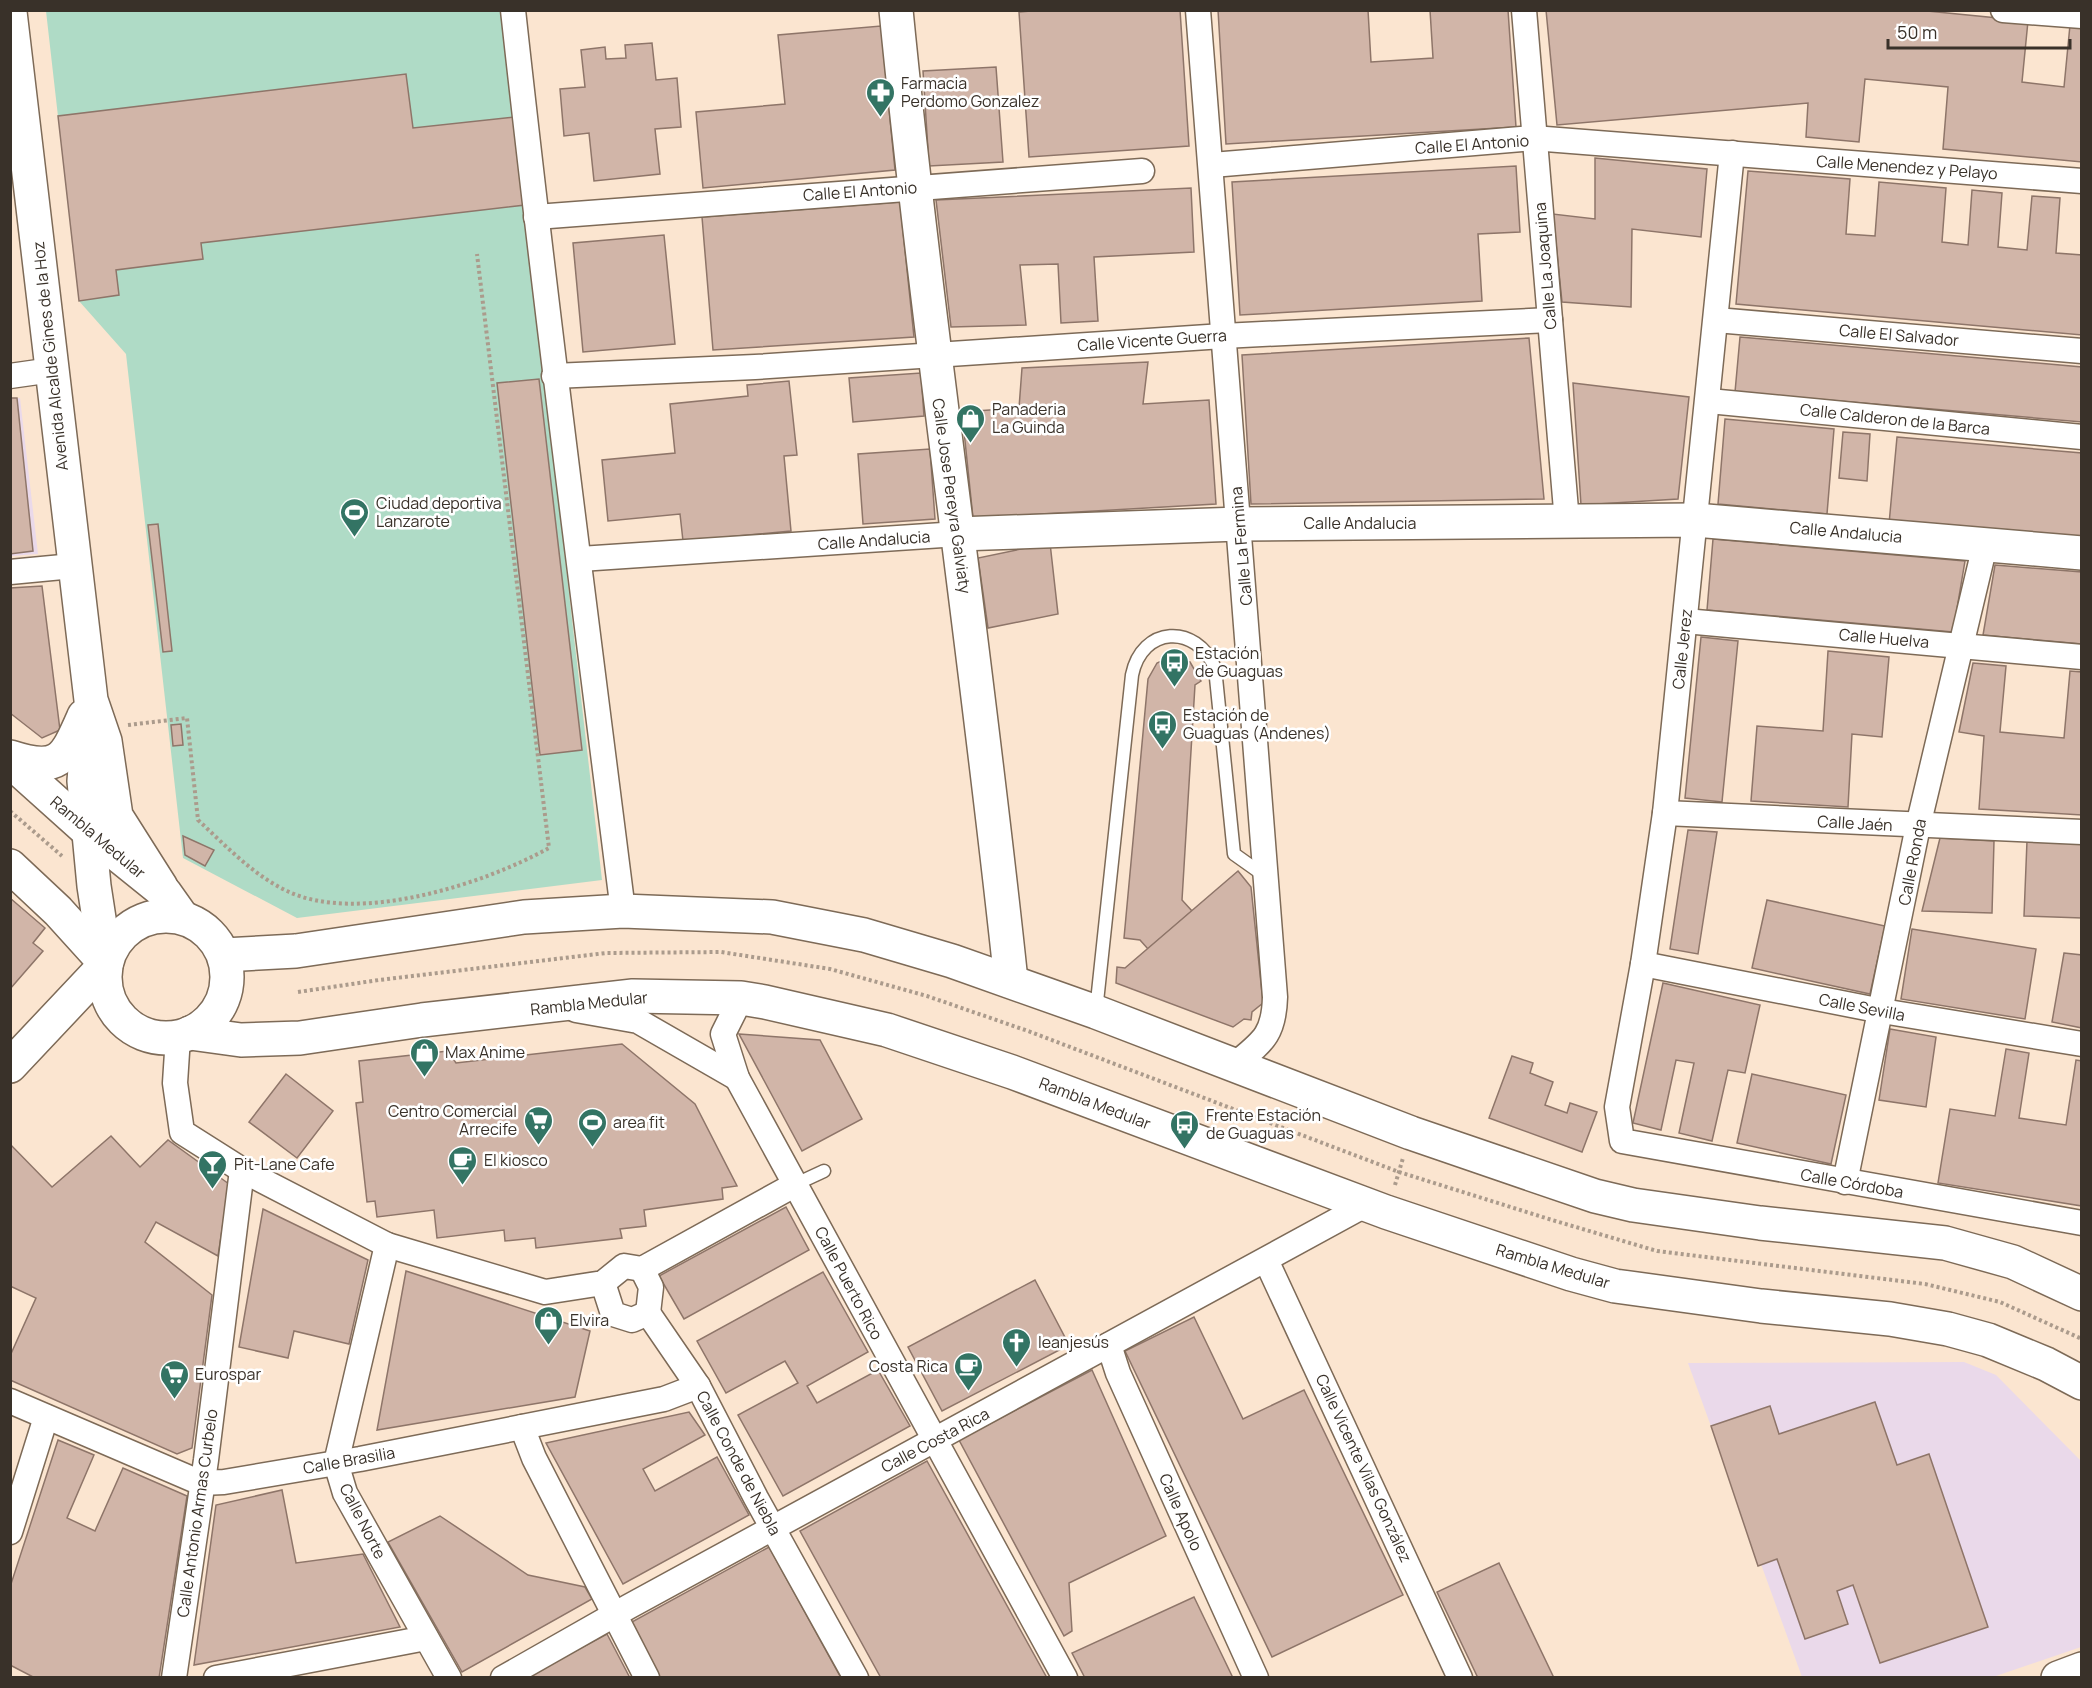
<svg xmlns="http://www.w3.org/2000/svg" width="2092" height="1688" viewBox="0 0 2092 1688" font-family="Manrope,sans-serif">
<rect width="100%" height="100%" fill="#fbe5d0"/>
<g fill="#ead9ea">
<polygon points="20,398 38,554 11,556 11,399"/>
<polygon points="1964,1362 1996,1375 2081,1461 2081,1647 1993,1677 1802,1677 1688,1363"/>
</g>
<polygon fill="#afdbc6" points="46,11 502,11 602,880 297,918 183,858 126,354 79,301"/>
<g fill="#d1b5a8" stroke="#8e7569" stroke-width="1.5">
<polygon points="1043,10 1180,10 1189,146 1029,157 1019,12"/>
<polygon points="1218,10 1368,10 1371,62 1433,58 1430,10 1508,10 1516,127 1226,144"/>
<polygon points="1546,10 1917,10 2028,21 2022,82 2064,87 2070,25 2082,27 2082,162 1943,149 1948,87 1865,79 1859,142 1806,137 1808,103 1557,125"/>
<polygon points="881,26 895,170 703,188 696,112 785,104 778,35"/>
<polygon points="652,43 656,80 677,78 681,127 655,129 660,174 594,181 589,133 564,136 560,89 585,87 581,50 605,47 606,59 626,58 625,45"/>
<polygon points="996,67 1003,162 929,166 923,71"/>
<polygon points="406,74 413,128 514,117 525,205 201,243 203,259 116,270 119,295 79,301 58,116"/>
<polygon points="1595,158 1707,169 1701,237 1632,229 1631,307 1562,302 1553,214 1595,219"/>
<polygon points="1516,166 1520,232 1478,234 1482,301 1240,315 1232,182"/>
<polygon points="1748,171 1850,179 1846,234 1875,236 1879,182 1946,188 1942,242 1968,245 1972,190 2002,193 1998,247 2027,250 2032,196 2060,198 2056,253 2082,255 2082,335 1736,304"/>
<polygon points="1191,188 1194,252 1094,257 1098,321 1061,323 1058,264 1020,265 1026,325 951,327 936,200"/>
<polygon points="900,202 914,337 713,350 702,217"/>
<polygon points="664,235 675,344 583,352 573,243"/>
<polygon points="1740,337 2082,367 2082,422 1735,392"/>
<polygon points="1529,338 1544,499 1251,504 1242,355"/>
<polygon points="1148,362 1143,404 1209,400 1216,504 973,518 962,412 1019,408 1022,368"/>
<polygon points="921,373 924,416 853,422 849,378"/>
<polygon points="539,379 582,750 540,755 497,383"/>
<polygon points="789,381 797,455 784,456 791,531 683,541 680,514 608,521 602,460 675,453 670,404 748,396 747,385"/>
<polygon points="1573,383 1689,397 1678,499 1581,505"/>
<polygon points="10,398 17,398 33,551 10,554"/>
<polygon points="1725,419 1834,429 1827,514 1718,504"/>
<polygon points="1843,432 1870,434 1867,481 1839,478"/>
<polygon points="1897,437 2082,453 2082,541 1889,524"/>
<polygon points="930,449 935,519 863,524 858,454"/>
<polygon points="158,524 172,651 163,652 148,525"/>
<polygon points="1713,539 1965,561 1953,632 1707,610"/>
<polygon points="1050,543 1058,614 988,628 978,558"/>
<polygon points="1995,565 2082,572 2082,644 1983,635"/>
<polygon points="42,586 60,730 42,738 10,713 10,588"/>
<polygon points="1701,637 1738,641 1722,802 1685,798"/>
<polygon points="1828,651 1889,657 1882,737 1852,734 1848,807 1751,801 1757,726 1823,731"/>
<polygon points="1170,657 1190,662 1201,681 1195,685 1182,900 1192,911 1148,949 1140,940 1124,938 1148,679 1157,663"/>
<polygon points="1973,663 2006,666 2000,732 2064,738 2070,671 2082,672 2082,815 1979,809 1984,736 1959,732"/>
<polygon points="181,724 183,745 173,746 171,725"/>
<polygon points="1688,830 1717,832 1698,954 1670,949"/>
<polygon points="183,836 214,850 205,866 185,855"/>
<polygon points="1940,838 1994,841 1992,913 1922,911"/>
<polygon points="2027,841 2082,844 2082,918 2024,916"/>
<polygon points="1238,871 1251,887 1263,1003 1252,1012 1251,1020 1244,1019 1233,1027 1116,983 1117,967 1125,968"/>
<polygon points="10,898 45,928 33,943 43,951 10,989"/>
<polygon points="1767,900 1885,926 1870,994 1752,968"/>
<polygon points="1912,929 2036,949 2025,1019 1901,999"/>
<polygon points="2064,953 2082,955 2082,1028 2052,1022"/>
<polygon points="1663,983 1760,1005 1745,1073 1728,1070 1712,1141 1679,1133 1694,1063 1676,1060 1661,1130 1633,1123"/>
<polygon points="1890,1029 1936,1037 1926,1107 1879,1100"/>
<polygon points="739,1034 820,1040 862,1119 802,1151"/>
<polygon points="622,1044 695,1104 737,1186 722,1188 723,1199 644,1210 646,1226 620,1229 622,1238 536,1248 535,1238 505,1241 504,1230 437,1238 434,1210 377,1217 375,1201 367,1202 356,1103 363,1102 359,1061 448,1051 456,1063"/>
<polygon points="2006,1049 2029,1053 2019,1118 2066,1125 2076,1060 2082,1061 2082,1206 1938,1183 1950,1109 1995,1116"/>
<polygon points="1512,1056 1533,1063 1530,1073 1553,1082 1545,1105 1567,1113 1570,1103 1597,1112 1582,1152 1489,1118"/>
<polygon points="286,1074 333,1111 297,1158 249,1122"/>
<polygon points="1752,1074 1846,1095 1831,1164 1737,1143"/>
<polygon points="111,1136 140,1167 168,1140 229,1184 218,1256 156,1222 145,1242 212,1295 192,1448 177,1454 10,1380 10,1356 36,1298 10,1286 10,1144 52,1187"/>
<polygon points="786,1207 809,1250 684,1319 659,1276"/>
<polygon points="263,1209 368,1260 349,1344 294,1331 288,1358 239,1347"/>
<polygon points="406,1271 590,1331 575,1397 377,1430"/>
<polygon points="823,1272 868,1352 807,1386 817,1403 878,1370 910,1426 783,1496 738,1415 798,1383 785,1361 726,1393 697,1341"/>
<polygon points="1035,1280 1069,1345 942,1411 908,1347"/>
<polygon points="1194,1317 1243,1419 1304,1390 1403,1595 1272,1657 1125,1351"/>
<polygon points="1092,1370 1166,1536 1069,1583 1072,1631 1064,1636 959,1440"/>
<polygon points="1875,1402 1897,1465 1929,1454 1988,1627 1880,1663 1853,1585 1837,1591 1848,1624 1805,1639 1777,1559 1758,1566 1711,1426 1770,1406 1779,1434"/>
<polygon points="689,1412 705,1435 643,1469 655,1491 717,1457 749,1515 623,1584 546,1443"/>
<polygon points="58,1440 94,1455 67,1518 95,1531 123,1468 187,1496 159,1678 35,1678 10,1665 10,1587"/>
<polygon points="927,1461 1047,1678 881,1678 800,1531"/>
<polygon points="282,1490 296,1563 363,1554 400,1627 194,1665 216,1505"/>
<polygon points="440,1516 528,1575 585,1587 592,1599 462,1672 388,1542"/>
<polygon points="769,1547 841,1678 660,1678 630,1623"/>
<polygon points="1499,1563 1554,1678 1478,1678 1437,1592"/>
<polygon points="1194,1597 1233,1678 1085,1678 1072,1653"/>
<polygon points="607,1634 630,1678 525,1678"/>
</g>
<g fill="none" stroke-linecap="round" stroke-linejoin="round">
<defs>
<g id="lane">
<path d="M1096 1011 1132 675C1142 626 1196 623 1215 668L1234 854 1265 876"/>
<polyline points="796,1184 824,1171"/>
</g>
<g id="street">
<path d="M513 10C546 311 585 611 623 911"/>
<path d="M1198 10 1275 997C1274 1036 1262 1042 1233 1066"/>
<polyline points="1524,10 1567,522"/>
<polyline points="2003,10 2082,16"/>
<polyline points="1732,153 1665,813 1643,964 1617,1107 1622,1141 2082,1223"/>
<polyline points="1212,165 1533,138 2082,181"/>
<polyline points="536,217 1142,171"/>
<polyline points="1716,320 2082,351"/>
<polyline points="10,376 52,370"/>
<polyline points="554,376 755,367 1223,336 1550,320"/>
<polyline points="1709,401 2082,437"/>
<polyline points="580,559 958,534"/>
<polyline points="10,572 73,566"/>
<polyline points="1685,621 2082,657"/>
<polyline points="1665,813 2082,832"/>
<polyline points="1643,964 1882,1011 2082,1044"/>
<polyline points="741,998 723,1034 737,1078 1065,1678"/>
<polyline points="576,1010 638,1021 737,1078"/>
<polyline points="178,1037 175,1083 182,1132 242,1170 387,1245 545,1292 603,1283 624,1266 642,1269 796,1184"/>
<polyline points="1845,1182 1918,826 1985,545"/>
<polyline points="387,1245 336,1463 345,1493 449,1678"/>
<polyline points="1266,1260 1460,1678"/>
<polyline points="642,1269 651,1287 648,1313"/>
<polyline points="603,1283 613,1314 632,1320 648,1313"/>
<polyline points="648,1313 698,1386 756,1498 856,1678"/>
<polyline points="1109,1345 1118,1373 1256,1678"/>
<polyline points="10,1401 201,1483 224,1482 360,1459 664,1399 698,1386"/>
<polyline points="522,1427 534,1458 647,1678"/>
<polyline points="10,1532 46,1417"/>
<polyline points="174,1678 206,1460 242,1170"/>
<polyline points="216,1678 426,1638"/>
<polyline points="503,1678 628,1607 1367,1204"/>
</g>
<g id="secondary">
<path d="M896 10C928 335 977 657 1011 981"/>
<polyline points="10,12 91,700 105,741 116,816 161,887"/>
<polyline points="958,534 1239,524 1695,520 2082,553"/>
<path d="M10 757C60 773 65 759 84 716"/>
<polyline points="10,1066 106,964 94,886 84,781 89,720"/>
<polyline points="2058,1678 2082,1669"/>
</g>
<g id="primary">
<polyline points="10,761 88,831 165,893 182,917"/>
<polyline points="10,866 58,911 106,964"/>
<circle cx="166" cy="977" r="61"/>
<polyline points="224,955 296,951 524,917 623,911 772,917 864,935 952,961 1096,1012 1411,1133 1595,1196 1633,1205 1760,1223 1945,1243 2013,1262 2082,1294"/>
<polyline points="190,1033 241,1040 300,1038 422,1020 633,996 741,998 765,1002 887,1030 1012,1072 1386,1212 1571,1274 1615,1286 1761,1306 1890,1319 1948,1329 1988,1340 2046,1364 2082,1383"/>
</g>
</defs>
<use href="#lane" stroke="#7d6a57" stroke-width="15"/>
<use href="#street" stroke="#7d6a57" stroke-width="27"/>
<use href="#secondary" stroke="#7d6a57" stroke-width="36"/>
<use href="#primary" stroke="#7d6a57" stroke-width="36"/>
<g stroke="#ab9b8c" stroke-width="4" stroke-dasharray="3 3" stroke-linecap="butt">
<path d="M128 725 187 718 198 820C225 845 253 875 287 891 358 925 484 884 549 848L477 254"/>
<polyline points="10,811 62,856"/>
<polyline points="298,992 379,980 606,953 721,952 830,969 927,996 1028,1031 1399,1172 1552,1220 1657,1251 1925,1284 2000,1302 2082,1339"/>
<polyline points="1395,1185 1403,1158"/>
</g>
<use href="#lane" stroke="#fff" stroke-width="12"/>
<use href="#street" stroke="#fff" stroke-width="24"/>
<use href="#secondary" stroke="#fff" stroke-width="33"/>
<use href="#primary" stroke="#fff" stroke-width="33"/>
</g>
<defs>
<symbol id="pharmacy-pin" viewBox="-11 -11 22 30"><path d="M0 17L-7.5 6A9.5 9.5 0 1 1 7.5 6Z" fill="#337464" stroke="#fff"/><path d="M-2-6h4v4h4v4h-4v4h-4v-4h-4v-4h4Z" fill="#fff"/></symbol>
<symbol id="shop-pin" viewBox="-11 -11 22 30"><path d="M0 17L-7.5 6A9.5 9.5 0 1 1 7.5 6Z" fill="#337464" stroke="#fff"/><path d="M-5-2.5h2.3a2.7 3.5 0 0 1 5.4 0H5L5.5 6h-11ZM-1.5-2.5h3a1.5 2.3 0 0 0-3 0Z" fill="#fff"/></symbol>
<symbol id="stadium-pin" viewBox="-11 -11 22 30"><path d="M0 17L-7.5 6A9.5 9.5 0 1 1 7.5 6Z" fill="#337464" stroke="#fff"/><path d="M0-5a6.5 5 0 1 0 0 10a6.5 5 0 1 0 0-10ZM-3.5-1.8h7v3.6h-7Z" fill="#fff"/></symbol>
<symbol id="bus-pin" viewBox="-11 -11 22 30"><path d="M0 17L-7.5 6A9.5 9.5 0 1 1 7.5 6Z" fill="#337464" stroke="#fff"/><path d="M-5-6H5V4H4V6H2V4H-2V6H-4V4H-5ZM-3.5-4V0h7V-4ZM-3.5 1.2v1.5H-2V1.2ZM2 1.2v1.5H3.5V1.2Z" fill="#fff"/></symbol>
<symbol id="supermarket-pin" viewBox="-11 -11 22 30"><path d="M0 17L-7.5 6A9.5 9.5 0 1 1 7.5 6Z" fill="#337464" stroke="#fff"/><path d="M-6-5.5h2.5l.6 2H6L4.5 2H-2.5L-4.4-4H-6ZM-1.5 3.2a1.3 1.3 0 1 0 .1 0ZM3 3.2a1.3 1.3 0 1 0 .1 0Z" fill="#fff"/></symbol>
<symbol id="cafe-pin" viewBox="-11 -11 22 30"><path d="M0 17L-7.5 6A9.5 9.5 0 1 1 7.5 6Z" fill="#337464" stroke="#fff"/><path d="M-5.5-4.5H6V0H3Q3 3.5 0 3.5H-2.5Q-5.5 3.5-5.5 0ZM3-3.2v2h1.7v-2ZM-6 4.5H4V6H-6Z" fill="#fff"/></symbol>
<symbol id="bar-pin" viewBox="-11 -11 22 30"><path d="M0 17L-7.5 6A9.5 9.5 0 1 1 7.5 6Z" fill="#337464" stroke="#fff"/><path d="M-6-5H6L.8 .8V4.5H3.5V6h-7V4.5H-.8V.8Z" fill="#fff"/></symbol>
<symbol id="church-pin" viewBox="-11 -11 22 30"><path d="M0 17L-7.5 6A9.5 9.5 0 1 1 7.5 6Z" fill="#337464" stroke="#fff"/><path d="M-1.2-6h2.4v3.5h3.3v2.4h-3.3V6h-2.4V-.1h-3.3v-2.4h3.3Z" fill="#fff"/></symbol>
</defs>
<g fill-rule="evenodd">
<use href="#pharmacy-pin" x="864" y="76" width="33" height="45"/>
<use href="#shop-pin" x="954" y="402" width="33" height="45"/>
<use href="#stadium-pin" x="338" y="496" width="33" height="45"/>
<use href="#bus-pin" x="1158" y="646" width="33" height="45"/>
<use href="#bus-pin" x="1146" y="708" width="33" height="45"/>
<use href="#shop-pin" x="408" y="1036" width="33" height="45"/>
<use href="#supermarket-pin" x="522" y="1104" width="33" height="45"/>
<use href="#stadium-pin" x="576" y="1106" width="33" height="45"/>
<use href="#bus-pin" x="1168" y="1108" width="33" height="45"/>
<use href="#cafe-pin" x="446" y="1144" width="33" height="45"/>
<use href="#bar-pin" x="196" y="1148" width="33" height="45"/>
<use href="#shop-pin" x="532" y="1304" width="33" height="45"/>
<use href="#church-pin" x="1000" y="1326" width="33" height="45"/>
<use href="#cafe-pin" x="952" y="1350" width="33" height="45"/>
<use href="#supermarket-pin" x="158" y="1358" width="33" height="45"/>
</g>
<g text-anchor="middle" stroke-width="5" stroke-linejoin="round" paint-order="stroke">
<g font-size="16" fill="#393129" stroke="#fff" text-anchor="start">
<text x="901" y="89">Farmacia<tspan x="901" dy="18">Perdomo Gonzalez</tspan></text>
<text x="992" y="415">Panaderia<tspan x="992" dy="18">La Guinda</tspan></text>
<text x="376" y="509">Ciudad deportiva<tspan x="376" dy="18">Lanzarote</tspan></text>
<text x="1195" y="659">Estación<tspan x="1195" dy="18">de Guaguas</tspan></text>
<text x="1183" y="721">Estación de<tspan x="1183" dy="18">Guaguas (Andenes)</tspan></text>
<text x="445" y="1058">Max Anime</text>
<text x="517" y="1117" text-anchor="end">Centro Comercial<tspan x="517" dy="18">Arrecife</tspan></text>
<text x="1206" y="1121">Frente Estación<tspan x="1206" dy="18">de Guaguas</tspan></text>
<text x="613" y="1128">area fit</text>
<text x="484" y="1166">El kiosco</text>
<text x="234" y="1170">Pit-Lane Cafe</text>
<text x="570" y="1326">Elvira</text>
<text x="1038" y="1348">Ieanjesús</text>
<text x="948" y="1372" text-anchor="end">Costa Rica</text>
<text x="195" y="1380">Eurospar</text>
</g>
<g font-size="16" fill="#393129" stroke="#fff">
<text transform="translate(1472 144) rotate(-4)" y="6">Calle El Antonio</text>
<text transform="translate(1907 167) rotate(4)" y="6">Calle Menendez y Pelayo</text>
<text transform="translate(860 191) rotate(-4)" y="6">Calle El Antonio</text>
<text transform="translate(1545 266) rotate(-95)" y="6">Calle La Joaquina</text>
<text transform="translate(1899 335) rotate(5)" y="6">Calle El Salvador</text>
<text transform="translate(1152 340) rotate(-4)" y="6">Calle Vicente Guerra</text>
<text transform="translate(50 356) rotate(-96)" y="6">Avenida Alcalde Gines de la Hoz</text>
<text transform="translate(1895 419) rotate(6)" y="6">Calle Calderon de la Barca</text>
<text transform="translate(952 496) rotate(82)" y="6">Calle Jose Pereyra Galviaty</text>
<text x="1360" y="529">Calle Andalucia</text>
<text transform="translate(1846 532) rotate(5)" y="6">Calle Andalucia</text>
<text transform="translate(874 540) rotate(-4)" y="6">Calle Andalucia</text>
<text transform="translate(1241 546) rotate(-95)" y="6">Calle La Fermina</text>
<text transform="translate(1884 638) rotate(5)" y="6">Calle Huelva</text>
<text transform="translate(1682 649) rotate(-84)" y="6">Calle Jerez</text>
<text transform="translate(1855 823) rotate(3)" y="6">Calle Jaén</text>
<text transform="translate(98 837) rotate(40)" y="6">Rambla Medular</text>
<text transform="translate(1912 862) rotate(-79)" y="6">Calle Ronda</text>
<text transform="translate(589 1003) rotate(-6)" y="6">Rambla Medular</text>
<text transform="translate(1862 1007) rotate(11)" y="6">Calle Sevilla</text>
<text transform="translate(1095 1103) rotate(21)" y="6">Rambla Medular</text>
<text transform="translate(1852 1183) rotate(10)" y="6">Calle Córdoba</text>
<text transform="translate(1553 1266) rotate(17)" y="6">Rambla Medular</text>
<text transform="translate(849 1283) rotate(62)" y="6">Calle Puerto Rico</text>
<text transform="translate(935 1440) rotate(-28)" y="6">Calle Costa Rica</text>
<text transform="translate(349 1460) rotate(-10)" y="6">Calle Brasilia</text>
<text transform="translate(739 1463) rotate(62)" y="6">Calle Conde de Niebla</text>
<text transform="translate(1364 1468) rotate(65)" y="6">Calle Vicente Vilas González</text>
<text transform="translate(1181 1512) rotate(66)" y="6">Calle Apolo</text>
<text transform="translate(197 1513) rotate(-82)" y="6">Calle Antonio Armas Curbelo</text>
<text transform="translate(363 1521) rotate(63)" y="6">Calle Norte</text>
</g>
</g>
<rect width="2092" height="1688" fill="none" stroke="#393129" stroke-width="24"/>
<path d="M1888 39v9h182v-9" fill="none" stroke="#393129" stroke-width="3"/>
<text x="1897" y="39" font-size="18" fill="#393129" stroke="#ffffff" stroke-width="4.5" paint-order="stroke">50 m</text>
</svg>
